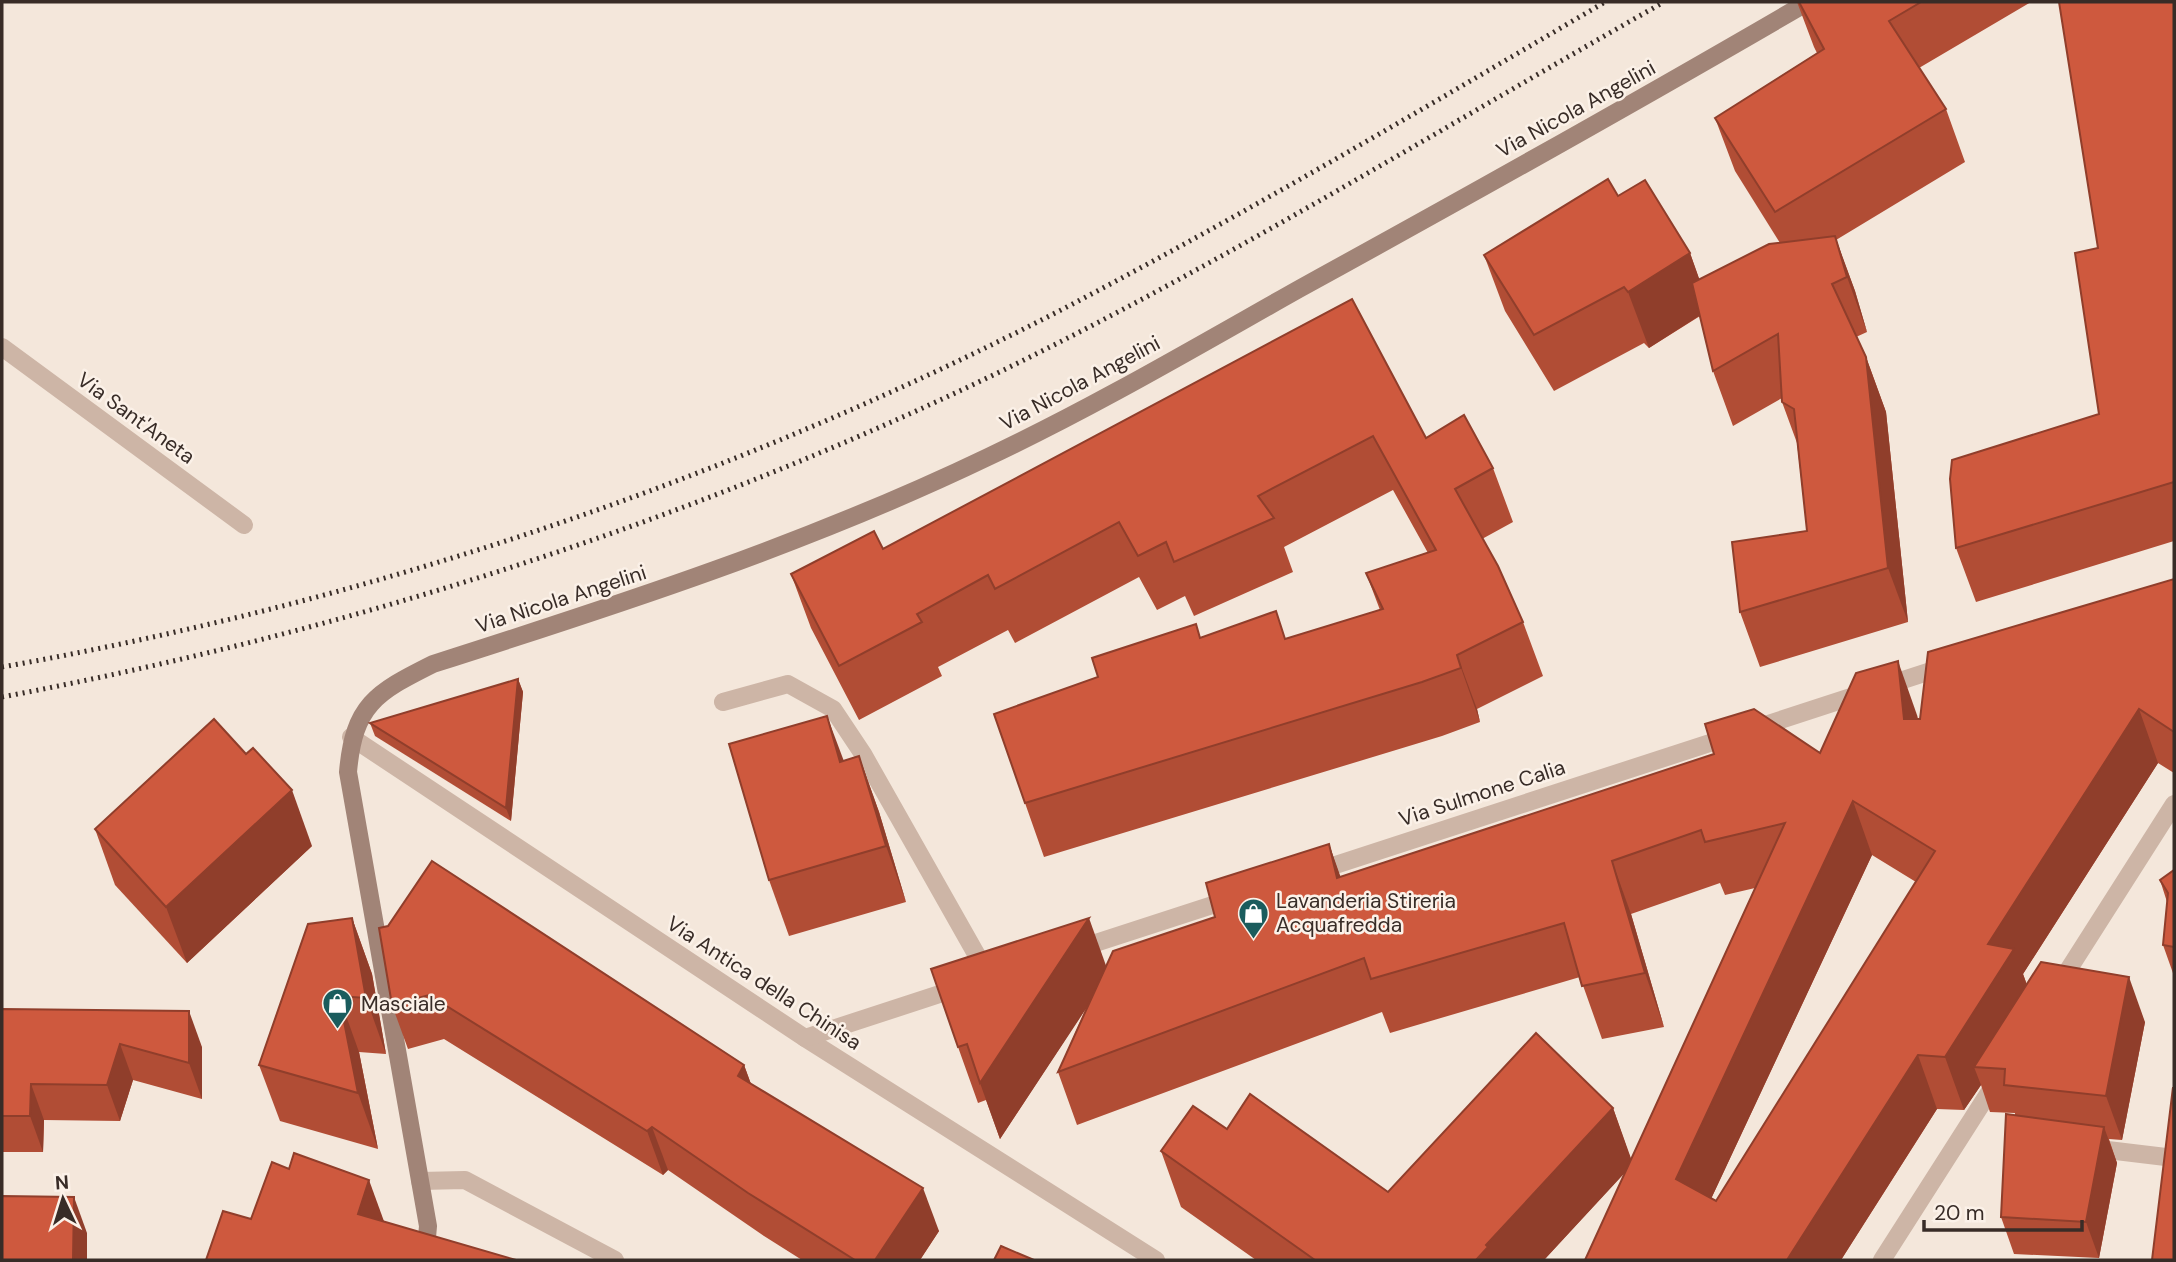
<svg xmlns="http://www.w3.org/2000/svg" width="2176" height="1262" viewBox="0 0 2176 1262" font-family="'DM Sans',sans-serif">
<rect width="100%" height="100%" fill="#f4e7db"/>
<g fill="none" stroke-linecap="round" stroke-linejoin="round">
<g stroke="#cdb5a6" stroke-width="18">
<polyline points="723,702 788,684 833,709 863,754 988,975"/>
<polyline points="2091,1148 2174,1158"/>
<polyline points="420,1181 465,1180 615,1260"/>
</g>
<g stroke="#cdb5a6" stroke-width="18">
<polyline points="2,347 244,525"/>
<polyline points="351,737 805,1038 1156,1260"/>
<polyline points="1314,872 1946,666"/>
<polyline points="1074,950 1234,898"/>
<polyline points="2058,986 2174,804"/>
<polyline points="805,1038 961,987"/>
<polyline points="1882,1260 1997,1080"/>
</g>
<path stroke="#a18477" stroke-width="18" d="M425 1260 428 1226 348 772C354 705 375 693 433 664 621 604 809 543 988 457 1094 407 1196 347 1299 289 1470 195 1640 100 1808 2"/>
<g stroke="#382c27" stroke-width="5" stroke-dasharray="2 5" stroke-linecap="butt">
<path d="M2 667C369 602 731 480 1063 309 1247 213 1426 107 1605 2"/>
<path d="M2 697C341 633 675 527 987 378 1220 266 1439 129 1664 2"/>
</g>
</g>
<g fill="#b14d35" fill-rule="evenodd">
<polygon points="1797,2 2031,2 1919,68 1946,109 1965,162 1836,240 1855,291 1867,332 1856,337 1866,357 1886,412 1908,622 1760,667 1740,612 1807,531 1797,443 1782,402 1782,398 1733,426 1713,371 1700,316 1649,348 1644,343 1554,391 1505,311 1484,255 1618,196 1690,253 1699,279 1780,243 1735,171 1715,118 1817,53 1814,47"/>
<polygon points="2174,2 2174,541 1976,602 1956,548 2099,414 2098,248"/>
<polygon points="1352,299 1426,438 1493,468 1513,522 1482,539 1523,622 1543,676 1477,709 1480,722 1442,736 1044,857 1025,803 1098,677 1201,638 1286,639 1380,610 1366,573 1428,553 1393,490 1284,547 1293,572 1194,616 1185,596 1157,610 1139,577 1015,643 1008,630 938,667 942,676 859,720 811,628 791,574 883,549"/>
<path d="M2174 579V773L2158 763 2023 974 2027 985 2145 1022 2122 1140 2109 1139 2117 1163 2099 1258 2014 1254 2001 1217 2015 1115V1113L1990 1112 1981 1085 1964 1110 1937 1109 1841 1260 1626 1171 1544 1260H1256L1181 1207 1161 1151 1227 1129 1388 1192 1613 1108 1631 1160 1755 888 1725 895 1720 883 1631 914 1664 1027 1602 1039 1580 977 1390 1033 1382 1012 1077 1125 1058 1072 1086 1008 1000 1139 986 1100 978 1103 958 1047 1106 966 1215 917 1329 844 1340 877 1820 753 1917 715 1918 719H1920ZM1872 855 1916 882 1716 1201 1711 1199Z"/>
<polygon points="518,679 523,692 511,821 375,736 370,723"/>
<polygon points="859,756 879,812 906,902 789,936 769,880 843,761"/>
<polygon points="95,829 312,846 187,963 115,885"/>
<polygon points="2174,870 2174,976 2163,945 2167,902 2160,880"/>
<polygon points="352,918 372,974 386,1054 359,1052 378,1149 280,1121 259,1065"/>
<polygon points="379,928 744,1065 751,1084 939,1231 920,1260 802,1260 764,1236 668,1170 663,1175 444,1039 408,1049 392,1005"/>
<polygon points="2,1009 202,1047 202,1099 133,1080 120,1121 44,1120 43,1152 2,1152"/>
</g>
<g fill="#903e2b">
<polygon points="1835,236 1855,291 1867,332 1847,277"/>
<polygon points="1690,253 1710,309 1649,348 1628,292"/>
<polygon points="1866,357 1886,412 1908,622 1888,568"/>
<polygon points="1457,655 1477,709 1480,722 1461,668"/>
<polygon points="1898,661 1917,715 1923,773 1904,719"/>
<polygon points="518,679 523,692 511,821 506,808"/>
<polygon points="2139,709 2158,763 2023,974 2033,1002 1974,1067 1981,1085 1964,1110 1945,1057 1988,944"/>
<polygon points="827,716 848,772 840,762"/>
<polygon points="859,756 879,812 906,902 886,846"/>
<polygon points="292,790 312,846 187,963 166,907"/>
<polygon points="1853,801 1872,855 1695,1233 1676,1179"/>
<polygon points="1329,844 1348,898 1337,878"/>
<polygon points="1612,861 1631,914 1664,1027 1645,973"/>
<polygon points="352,918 372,974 386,1054 366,998"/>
<polygon points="1089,918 1109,974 1000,1139 980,1083"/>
<polygon points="2129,977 2145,1022 2122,1140 2106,1096"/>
<polygon points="339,996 359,1052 378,1149 358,1093"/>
<polygon points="189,1011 202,1047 202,1099 189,1063"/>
<polygon points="120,1044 133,1080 120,1121 107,1085"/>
<polygon points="1918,1055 1937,1109 1841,1260 1787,1260"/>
<polygon points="744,1065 760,1109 738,1076"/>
<polygon points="31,1084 44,1120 43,1152 30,1116"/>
<polygon points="1613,1108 1633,1164 1544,1260 1476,1260 1486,1245"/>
<polygon points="652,1127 668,1170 663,1175 647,1131"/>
<polygon points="2104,1127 2117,1163 2099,1258 2086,1222"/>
<polygon points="369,1180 389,1235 358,1214"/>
<polygon points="923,1188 939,1231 920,1260 875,1260"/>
<polygon points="74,1197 87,1233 87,1260 73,1260"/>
</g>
<g fill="#ce593e" stroke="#903e2b" stroke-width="2" fill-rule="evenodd">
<polygon points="1799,2 1921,2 1889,21 1946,109 1775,212 1715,118 1824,49"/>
<polygon points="2059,2 2174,2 2174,482 1956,548 1950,479 1952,460 2099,414 2075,253 2098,248"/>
<polygon points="1608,179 1618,196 1645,180 1690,253 1628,292 1624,287 1534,335 1484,255"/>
<polygon points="1835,236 1847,277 1832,284 1866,357 1888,568 1740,612 1732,542 1807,531 1794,409 1782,402 1778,334 1713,371 1692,283 1769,244"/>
<polygon points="1352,299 1426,438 1464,415 1493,468 1455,489 1498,566 1523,622 1457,655 1461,668 1422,682 1025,803 994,714 1098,677 1092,658 1196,624 1200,638 1276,611 1285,639 1383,609 1366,573 1436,550 1373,436 1258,496 1274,518 1174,562 1166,542 1138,556 1119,522 995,589 988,575 917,614 922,622 839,666 791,574 874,531 883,549"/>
<path d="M2174 579V732L2139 709 1988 944 2014 949 1945 1057 1918 1055 1787 1260H1585L1785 823 1705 842 1701 830 1612 861 1645 973 1582 986 1564 923 1371 979 1364 958 1058 1072 1113 951 1215 917 1206 883 1329 844 1337 878 1714 754 1705 724 1754 709 1820 753 1856 673 1898 661 1904 719H1920L1928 652ZM1853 801 1935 851 1716 1201 1676 1179Z"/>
<polygon points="518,679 506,808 370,723"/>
<polygon points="827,716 840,762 859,756 886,846 769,880 729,744"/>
<polygon points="214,719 246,754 253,748 292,790 166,907 95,829"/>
<polygon points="432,861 744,1065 738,1076 923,1188 875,1260 855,1260 748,1193 652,1127 647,1131 429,995 392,1005 379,928 388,926"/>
<polygon points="2174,870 2174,947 2163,945 2168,893 2160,880"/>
<polygon points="352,918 366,998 339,996 358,1093 259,1065 308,924"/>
<polygon points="1089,918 980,1083 967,1044 958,1047 931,969"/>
<polygon points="2041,962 2129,977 2106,1096 2004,1085 2005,1069 1974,1067"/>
<polygon points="2,1009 189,1011 189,1063 120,1044 107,1085 31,1084 30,1116 2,1116"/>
<polygon points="1536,1033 1613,1108 1486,1245 1488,1247 1476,1260 1315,1260 1161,1151 1193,1106 1227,1129 1250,1094 1388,1192"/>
<polygon points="2173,1087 2174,1260 2152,1260"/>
<polygon points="2006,1114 2104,1127 2086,1222 2001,1217"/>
<polygon points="294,1153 369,1180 358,1214 516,1260 206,1260 223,1211 251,1219 272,1162 289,1169"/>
<polygon points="2,1196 74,1197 73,1260 2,1260"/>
<polygon points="1001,1246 1034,1260 994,1260"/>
</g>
<defs>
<symbol id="shop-pin" viewBox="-11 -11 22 30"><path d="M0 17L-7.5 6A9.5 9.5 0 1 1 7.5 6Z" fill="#1a5c5d" stroke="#fbf1e8"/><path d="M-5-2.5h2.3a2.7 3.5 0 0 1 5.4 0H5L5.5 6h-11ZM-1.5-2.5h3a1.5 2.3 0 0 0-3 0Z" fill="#fff"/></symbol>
</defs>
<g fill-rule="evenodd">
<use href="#shop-pin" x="1236" y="896" width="35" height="47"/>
<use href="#shop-pin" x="320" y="986" width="35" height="47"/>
</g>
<g text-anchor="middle" stroke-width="5" stroke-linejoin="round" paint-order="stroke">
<g font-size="21" fill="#382c27" stroke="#fbf1e8">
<text transform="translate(1576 109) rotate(-29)" y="7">Via Nicola Angelini</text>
<text transform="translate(1080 383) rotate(-28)" y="7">Via Nicola Angelini</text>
<text transform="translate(136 418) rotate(36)" y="7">Via Sant'Aneta</text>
<text transform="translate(561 599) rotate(-18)" y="7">Via Nicola Angelini</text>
<text transform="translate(1482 793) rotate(-18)" y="7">Via Sulmone Calia</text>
<text transform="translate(764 983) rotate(33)" y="7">Via Antica della Chinisa</text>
</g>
<g font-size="21" fill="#382c27" stroke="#fbf1e8" text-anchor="start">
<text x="1276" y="908">Lavanderia Stireria<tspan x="1276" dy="24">Acquafredda</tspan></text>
<text x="361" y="1011">Masciale</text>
</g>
</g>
<rect width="2176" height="1262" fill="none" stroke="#382c27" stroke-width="7"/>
<g transform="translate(63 1199) rotate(356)" stroke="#fbf1e8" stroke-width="5" paint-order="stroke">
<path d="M0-5L12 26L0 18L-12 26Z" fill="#382c27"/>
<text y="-10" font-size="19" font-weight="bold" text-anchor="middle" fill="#382c27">N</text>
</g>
<path d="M1924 1220v10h158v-10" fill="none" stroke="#382c27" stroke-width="3.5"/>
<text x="1934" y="1220" font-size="21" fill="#382c27" stroke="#fbf1e8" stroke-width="5" paint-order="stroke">20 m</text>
</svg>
